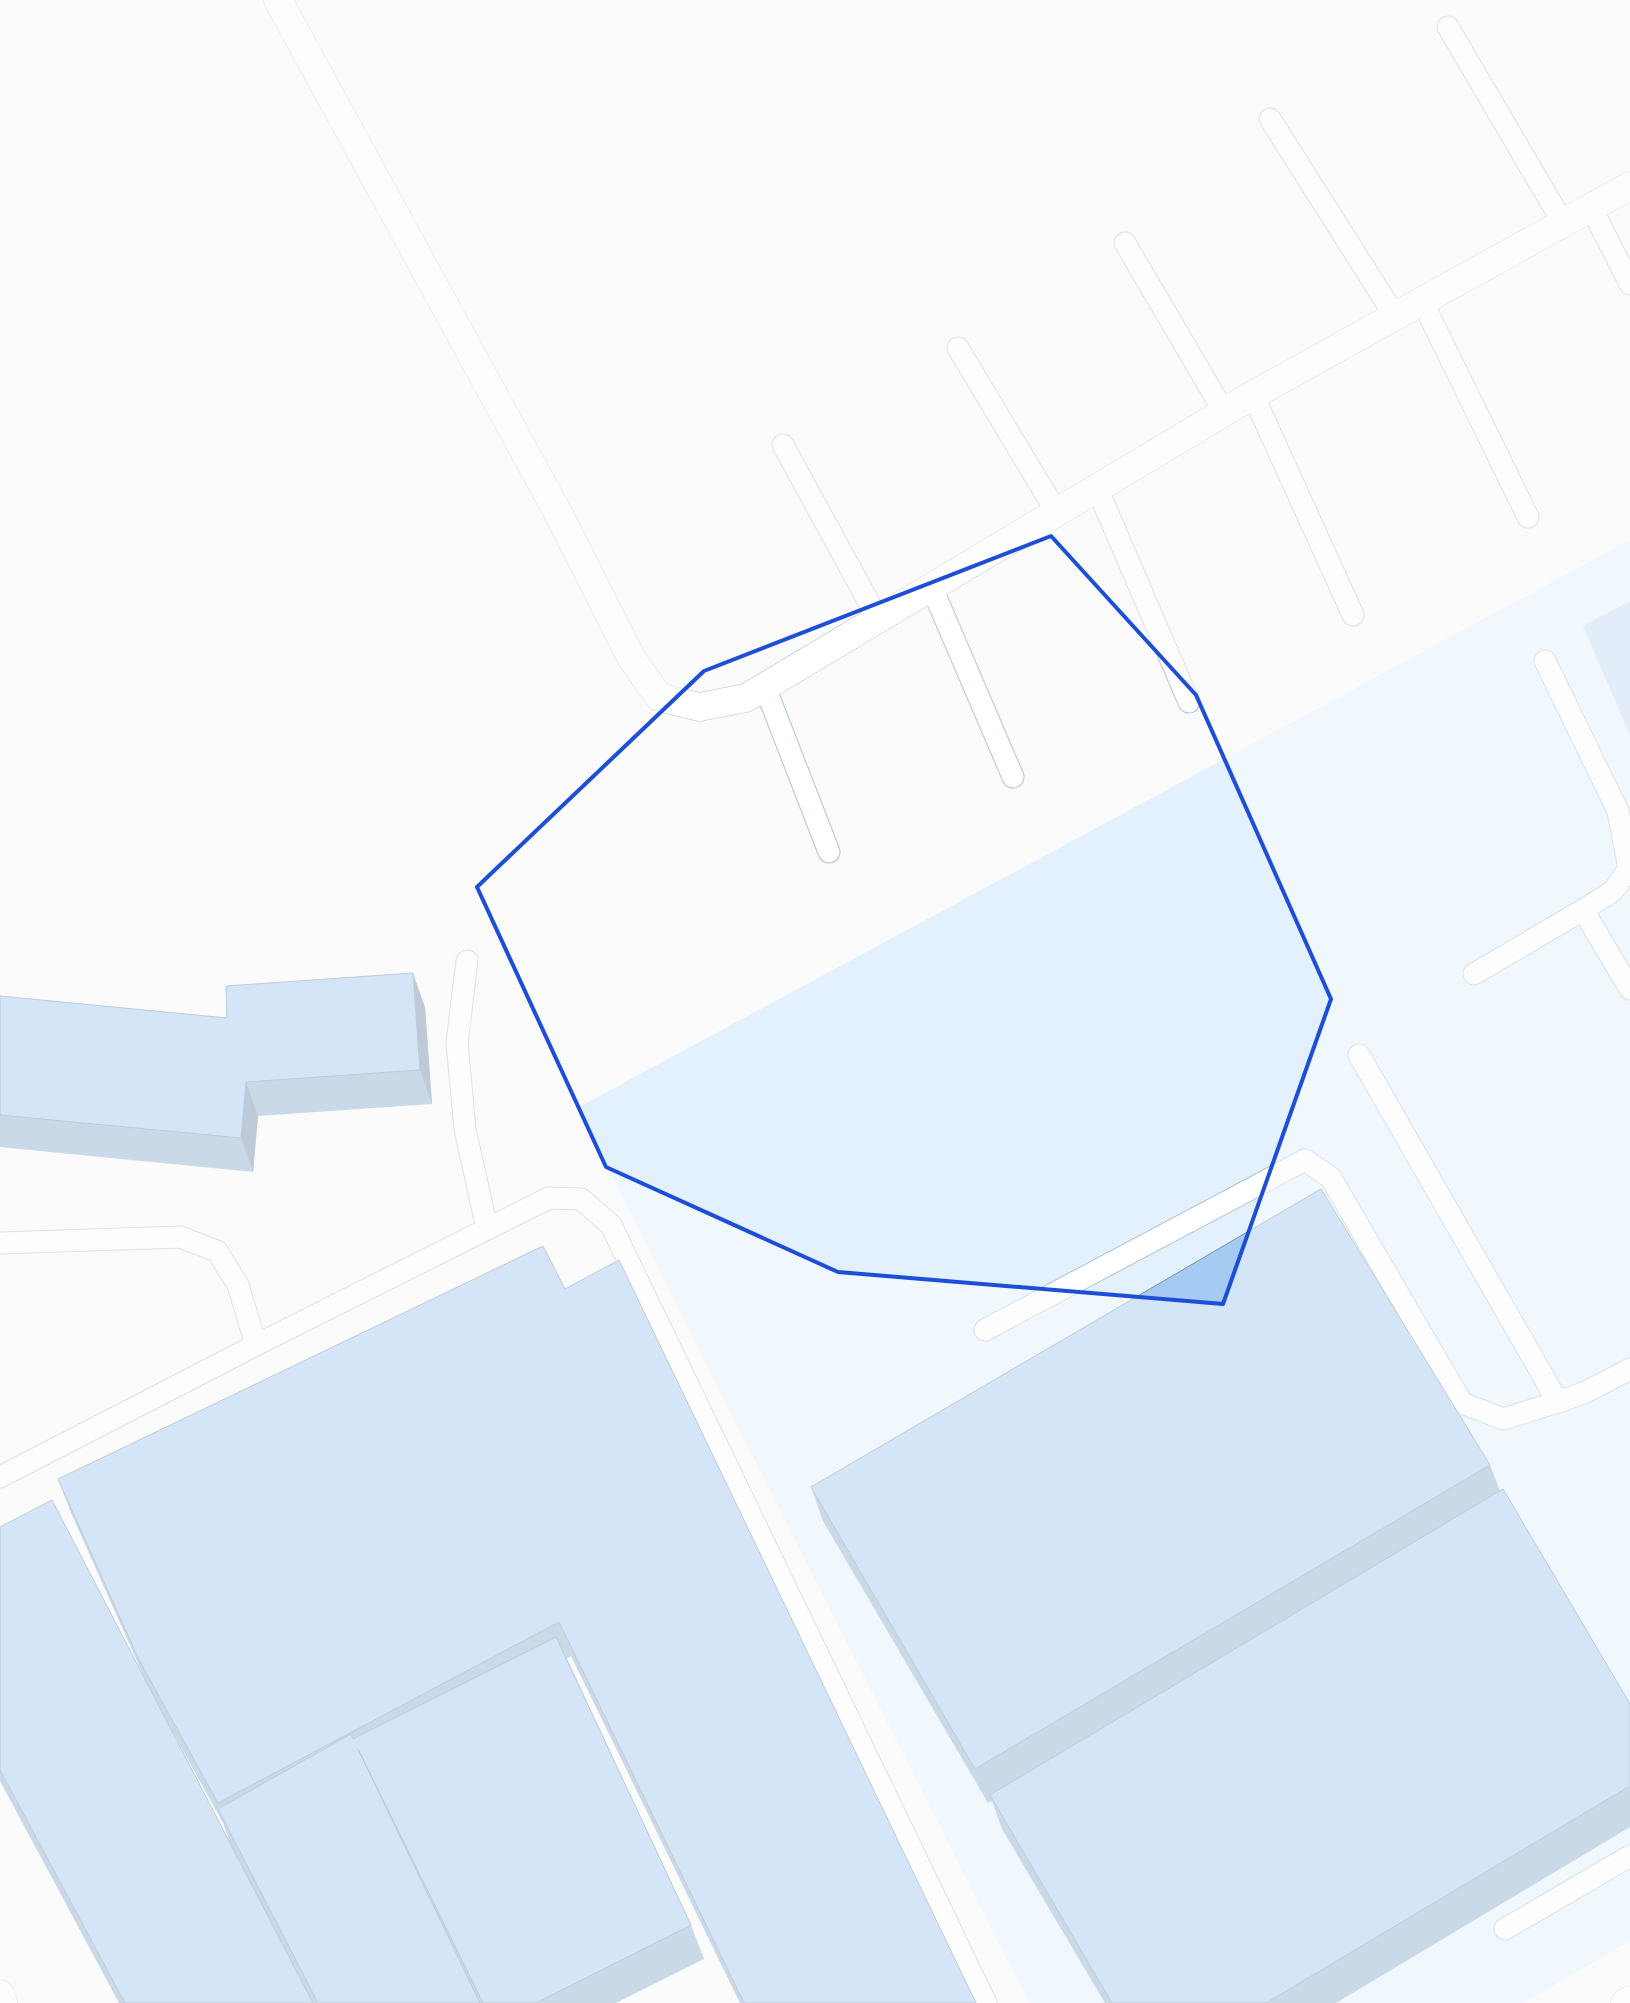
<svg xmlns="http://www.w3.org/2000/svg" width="1630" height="2003" viewBox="0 0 1630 2003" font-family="'DM Sans',sans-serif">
<rect width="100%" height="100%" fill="#fbfbfb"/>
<polygon fill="#e3f1ff" points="1630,540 1630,1941 1523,2003 1029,2003 577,1108"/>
<polygon fill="#c3dcf7" points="1630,601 1630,735 1583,626"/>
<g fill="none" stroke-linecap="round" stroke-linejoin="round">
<defs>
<g id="service">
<polyline points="1448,27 1563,223"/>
<polyline points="1270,119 1395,316"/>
<polyline points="1591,207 1630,284"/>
<polyline points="1125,243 1224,412"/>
<polyline points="1422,301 1528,517"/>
<polyline points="958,348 1057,513"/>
<polyline points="1253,395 1353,615"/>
<polyline points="783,445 878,619"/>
<polyline points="1097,488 1189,702"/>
<polyline points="932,588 1013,777"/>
<polyline points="1545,661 1618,811 1629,868 1613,891 1583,910 1630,989"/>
<polyline points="765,687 829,852"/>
<polyline points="467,961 457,1043 465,1129 487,1229"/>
<polyline points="1474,974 1583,910"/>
<polyline points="1359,1055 1558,1402 1586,1392 1630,1369"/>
<polyline points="0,1243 180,1237 217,1251 238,1285 256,1345"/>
<polyline points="985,1330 1305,1160 1331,1178 1462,1403 1503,1419 1558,1402"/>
<polyline points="0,1477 256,1345 549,1198 581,1199 611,1225 986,2003"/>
<polyline points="1505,1929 1630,1856"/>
</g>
<polyline id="minor" points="278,0 558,513 632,659 659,697 699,707 746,698 1253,395 1630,186"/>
<polyline id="tertiary" points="0,1994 3,2003"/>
<polyline id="trunk" points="1625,2003 1630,2000"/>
</defs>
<use href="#service" stroke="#b1c2d3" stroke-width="23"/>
<use href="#minor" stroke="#b1c2d3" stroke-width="29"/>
<use href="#tertiary" stroke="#b1c2d3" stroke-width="29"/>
<use href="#trunk" stroke="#b1c2d3" stroke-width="29"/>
<use href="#service" stroke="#fff" stroke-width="21"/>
<use href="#minor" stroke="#fff" stroke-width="28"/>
<use href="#tertiary" stroke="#fff" stroke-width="28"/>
<use href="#trunk" stroke="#fff" stroke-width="28"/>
</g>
<g fill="#8eafd1" fill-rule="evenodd">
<polygon points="0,996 227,1018 425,1007 432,1104 258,1116 253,1172 0,1147"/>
<path d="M565 1289 976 2003H740L571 1656 567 1659 691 1925 704 1959 616 2003H119L0 1781V1527L145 1679 71 1513 58 1479ZM166 1720 223 1823 230 1843Z"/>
<polygon points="1490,1465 1500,1491 1630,1704 1630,1827 1336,2003 1105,2003 1002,1829 992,1801 988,1803 823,1521 811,1487"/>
</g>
<g fill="#748eaa">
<polygon points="413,973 425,1007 432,1104 420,1070"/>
<polygon points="246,1082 258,1116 253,1172 241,1138"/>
</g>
<g fill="#a5cbf3" stroke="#748eaa">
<polygon points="413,973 420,1070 246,1082 241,1138 0,1115 0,996 227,1018 226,986"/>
<polygon points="1321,1189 1490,1465 975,1769 811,1487"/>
<polygon points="543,1246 565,1289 619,1260 976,2003 744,2003 559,1622 218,1803 138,1658 58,1479"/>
<polygon points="1503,1489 1630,1704 1630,1786 1266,2003 1112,2003 990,1795"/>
<polygon points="52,1500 313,2003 125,2003 0,1770 0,1527"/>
<polygon points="556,1637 691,1925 536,2003 483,2003 358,1749 480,2003 318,2003 218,1809 351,1734 353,1739"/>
</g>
<path d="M0 0H1630V2003H0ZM1051 536 1196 695 1331 999 1223 1304 838 1272 606 1167 477 887 704 671Z" fill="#fbfbfb" fill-opacity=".55" fill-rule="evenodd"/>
<path fill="none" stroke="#1d4ed8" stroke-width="4" stroke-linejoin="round" d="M1051 536 1196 695 1331 999 1223 1304 838 1272 606 1167 477 887 704 671Z"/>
</svg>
